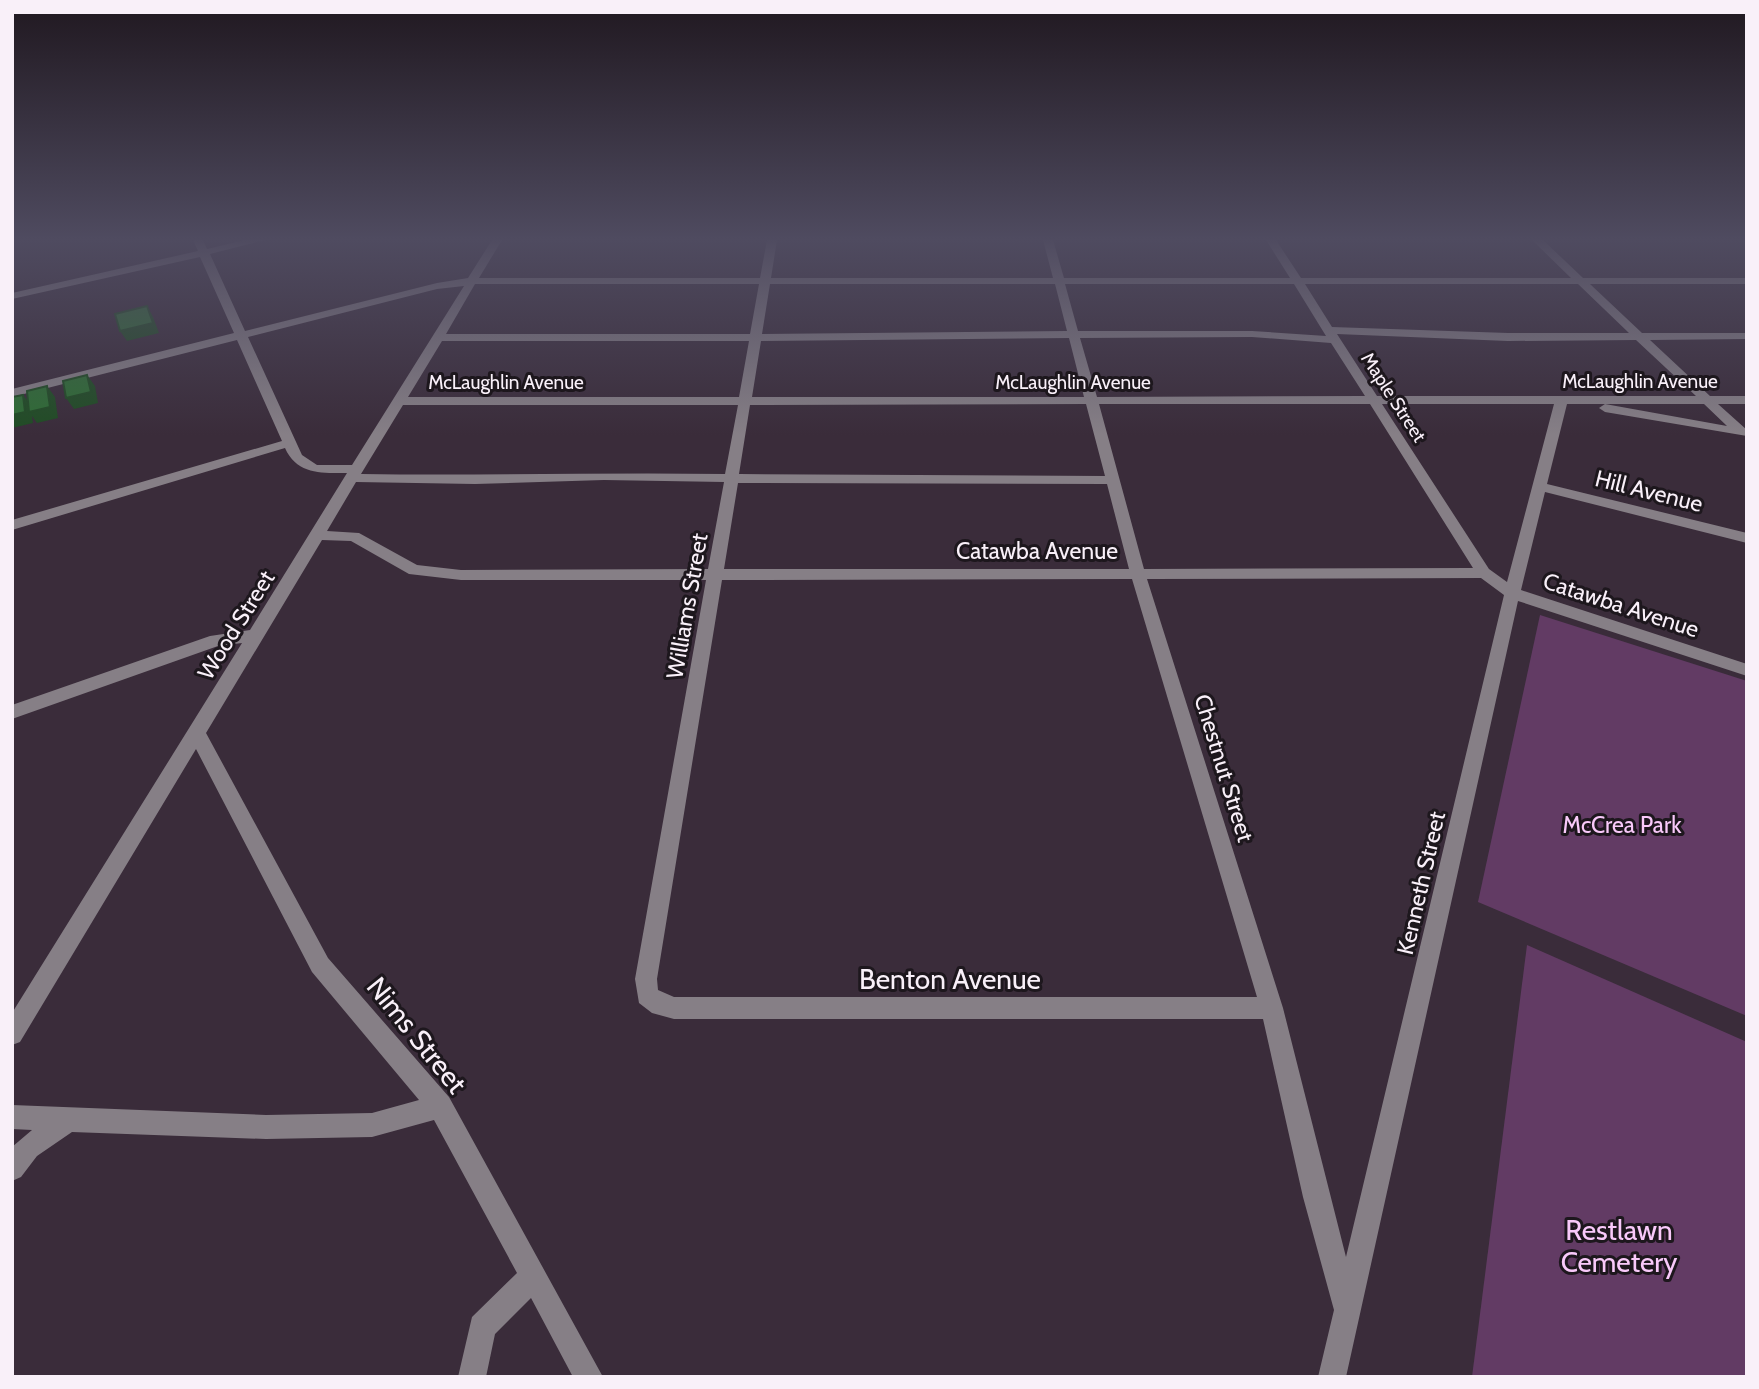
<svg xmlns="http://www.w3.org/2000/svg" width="1759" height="1389" viewBox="0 0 1759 1389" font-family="Cabin,sans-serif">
<rect width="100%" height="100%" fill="#3a2c3a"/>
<g fill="#623b64">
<polygon points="1540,615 1747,681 1747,1016 1478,902"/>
<polygon points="1527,945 1747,1042 1747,1377 1472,1377"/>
</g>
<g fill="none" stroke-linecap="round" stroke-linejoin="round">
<path fill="#867f86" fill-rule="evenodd" d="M193 240H203L207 249 245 240H265L210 254 245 331 437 283 468 278 492 240H502L479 278H760L767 240H777L771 278H1053L1043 240H1053L1064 278H1290L1266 240H1276L1301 278H1571L1532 240H1543L1583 278H1747V284H1590L1642 333H1747V339L1650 340 1710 396H1747V404H1718L1747 430V436L1605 412 1599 408 1605 404 1727 426 1704 404H1567L1547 484 1747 533V543L1545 492 1521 590 1747 664V676L1518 601 1346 1377H1318L1334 1310 1303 1197 1263 1019H674L652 1013 639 1003 635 979 706 580H461L409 574 351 541 322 540 206 733 328 958 449 1097 603 1377H573L531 1298 495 1334 486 1377H458L472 1317 517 1273 434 1120 372 1137 266 1139 72 1132 37 1156 21 1177 12 1181V1147L32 1130 12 1129V1105L266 1115 372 1113 419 1100 312 972 196 749 20 1042 12 1045V1013L242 643 218 646 12 719V705L210 636 250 630 347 473C322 473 297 475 285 448L12 530V520L282 441 237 340 12 397V389L234 333 200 257 12 299V293L198 251ZM475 284H759L750 334H446ZM770 284H1055L1067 331 762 334ZM1065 284H1294L1326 336 1252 331H1078ZM1305 284H1578L1629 333H1508L1332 327ZM464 286 352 465H317L302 455 248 337 437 289ZM1337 334 1508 341 1636 340 1696 396H1377ZM1252 337 1331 343 1365 396 1097 397 1080 338ZM1069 338 1084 397H752L761 341ZM442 341H749L739 397H408ZM1086 404 1105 476 739 474 750 405ZM1099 404H1370L1473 568 1144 569ZM1382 404H1554L1507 582 1489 569ZM403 405H738L725 474C604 472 483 476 361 474ZM604 480 724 482 708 569 461 570 417 565 359 533 327 531 356 482 475 484ZM738 483 1107 484 1129 569H724ZM1481 578 1504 595 1346 1257 1283 1008 1147 579ZM1132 579 1257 997H674L658 990 657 979 722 580Z"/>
</g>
<g fill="#204c24">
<polygon points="147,306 153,317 159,333 127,341 120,331"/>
<polygon points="87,375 95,386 98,403 74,409 66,398"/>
<polygon points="47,386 55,397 58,418 37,423 32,416 33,423 12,428 12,415 23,395 31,405"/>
</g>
<g fill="#2e6d34" stroke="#204c24" stroke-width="2">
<polygon points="147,306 153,323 120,331 115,314"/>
<polygon points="87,375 91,392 66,398 63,381"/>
<polygon points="47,386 50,407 29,412 27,391"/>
<polygon points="23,395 25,412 12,415 12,397"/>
</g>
<linearGradient id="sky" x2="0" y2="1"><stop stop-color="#201820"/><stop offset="0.55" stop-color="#4f4b60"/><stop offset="1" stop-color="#4f4b60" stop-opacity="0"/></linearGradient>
<rect width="1759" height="435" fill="url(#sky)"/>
<g text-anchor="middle" stroke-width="6" stroke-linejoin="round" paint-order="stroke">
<g font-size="19" fill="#f9f0f9" stroke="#1d171d">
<text x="1640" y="388">McLaughlin Avenue</text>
<text x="506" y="389">McLaughlin Avenue</text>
<text x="1073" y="389">McLaughlin Avenue</text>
<text transform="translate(1394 397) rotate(57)" y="7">Maple Street</text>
</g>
<g font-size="23" fill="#f9f0f9" stroke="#1d171d">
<text transform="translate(1649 491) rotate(14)" y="8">Hill Avenue</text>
<text x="1037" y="559">Catawba Avenue</text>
<text transform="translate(1621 605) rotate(18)" y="8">Catawba Avenue</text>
<text transform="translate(687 606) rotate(-80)" y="8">Williams Street</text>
<text transform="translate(236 625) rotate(-58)" y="8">Wood Street</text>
<text transform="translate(1224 768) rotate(73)" y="8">Chestnut Street</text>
<text transform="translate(1421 883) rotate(-77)" y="8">Kenneth Street</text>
</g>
<g font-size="23" fill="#f9c9fa" stroke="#1d171d">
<text x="1622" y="833">McCrea Park</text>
</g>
<g font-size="28" fill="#f9f0f9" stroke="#1d171d">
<text x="950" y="989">Benton Avenue</text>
<text transform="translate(417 1035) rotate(51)" y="10">Nims Street</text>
</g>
<g font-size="28" fill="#f9c9fa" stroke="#1d171d">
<text x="1619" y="1240">Restlawn<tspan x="1619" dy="32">Cemetery</tspan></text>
</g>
</g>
<rect width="1759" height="1389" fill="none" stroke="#f9f0f9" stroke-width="28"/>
</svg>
